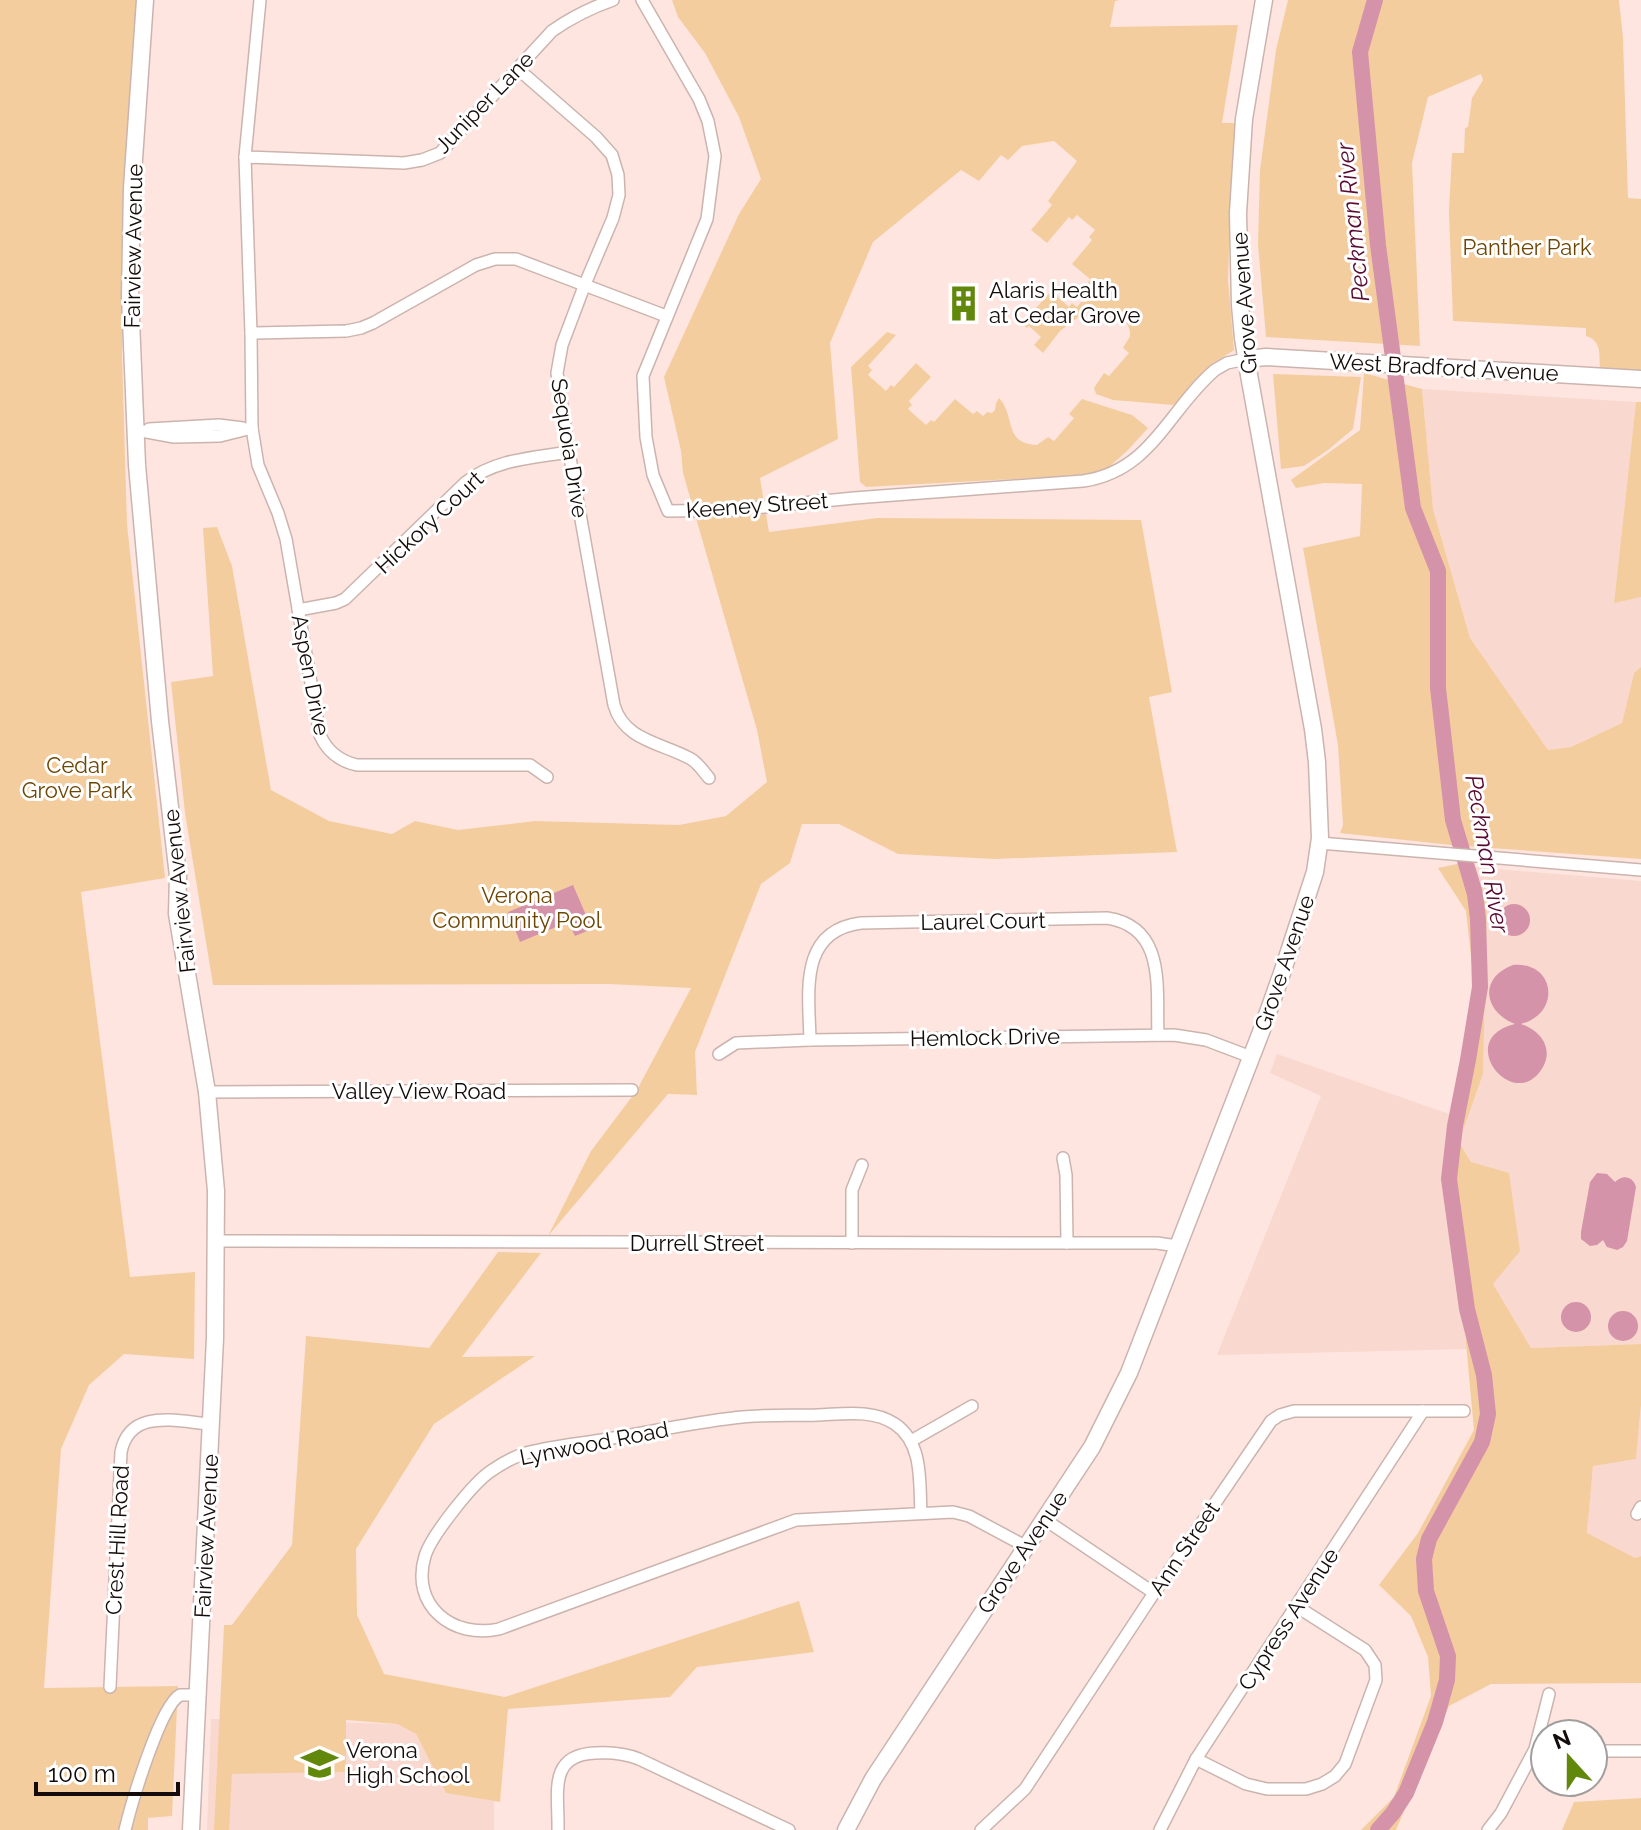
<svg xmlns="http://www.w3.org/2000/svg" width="1641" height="1830" viewBox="0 0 1641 1830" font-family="Raleway,sans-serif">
<rect width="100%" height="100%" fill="#fee5df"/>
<g fill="#f9d8cf">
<polygon points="1422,389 1636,402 1614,602 1641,597 1641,667 1634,673 1622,723 1571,747 1548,750 1470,638 1433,509"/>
<polygon points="1473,867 1641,881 1641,1344 1531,1348 1493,1284 1471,1162 1459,1142 1483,1074 1487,900"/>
<polygon points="1277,1054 1452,1115 1469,1334 1468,1349 1217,1355 1321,1096 1270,1073"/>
<polygon points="1641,1405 1641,1556 1635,1558 1587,1534 1593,1465 1636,1459"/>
<polygon points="211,1719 397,1724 416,1734 446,1793 494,1801 494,1830 207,1830"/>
</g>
<g fill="#f4cd9f">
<polygon points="0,0 136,0 126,157 122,354 127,524 165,878 81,892 130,1277 195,1272 194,1359 124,1354 89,1385 61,1449 44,1688 178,1686 172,1816 148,1818 148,1830 0,1830"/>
<path d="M672 0H1120L1115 1 1110 27 1238 25 1222 123H1235L1232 162 1228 279 1234 350 1212 364 1187 393 1173 405 1113 400 1096 394 1094 388 1104 373 1109 376 1129 353 1123 348C1124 346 1129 338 1130 336 1132 319 1112 313 1100 311L1092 316 1086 311 1060 331 1043 353 1034 345 1041 337 1029 326 1027 328 1022 324 1051 291 1069 307 1072 303 1077 307 1081 302H1086L1090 299V293L1094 288 1088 283 1090 279 1072 264 1092 240 1089 237 1095 230 1077 215 1072 220 1069 217 1047 243 1031 230 1052 205 1048 201 1077 161 1054 141 1022 146 1008 160 1001 155 979 181 961 170 873 242 830 343 838 439 760 478 769 532 877 518 1141 520 1172 692 1149 697 1177 852 995 859 898 854 839 824H802L790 863 761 884 695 1052 697 1095 668 1094 548 1236 591 1151 637 1090 691 988 609 984 213 985 185 813 171 682 213 676 203 528 217 527 232 566 271 790 329 821 392 834 415 821 458 830 535 821 679 825 726 816 767 782 757 730 683 473 681 451 664 377 739 214 761 179 739 117 705 53 678 17Z"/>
<path d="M1288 0H1619L1623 38 1628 198 1641 199V371L1600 368C1599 354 1602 341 1586 336V328L1453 321 1449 211 1452 153H1464L1465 128 1468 127 1472 98 1483 80 1481 74 1428 97 1412 163 1420 346 1266 337 1258 244 1260 170 1276 50Z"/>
<path d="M887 332 896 335 868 366 872 370 868 375 886 391 891 385 894 387 916 363 931 377 909 401 912 405 908 409 926 425 931 420 934 422 955 399 973 414 977 411 983 416 987 412 992 413 995 410 996 403 999 398C1016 416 1003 444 1037 445L1048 437 1054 441 1074 418 1069 414 1082 399 1132 415 1148 428 1128 450 1108 468 1088 475 866 487 860 482 851 367Z"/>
<polygon points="1364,373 1422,389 1433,509 1470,638 1548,750 1571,747 1622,723 1634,673 1641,667 1641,859 1451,845 1340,833 1343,825 1338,745 1303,548 1360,536 1362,484 1324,483 1296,488 1291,480 1360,430"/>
<polygon points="1273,374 1361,377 1353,429 1328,450 1304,466 1281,469"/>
<polygon points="1636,402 1641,402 1641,597 1614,603"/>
<polygon points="1471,861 1487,900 1483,1074 1459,1142 1471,1162 1509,1173 1520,1251 1493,1284 1531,1348 1641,1344 1641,1405 1636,1459 1593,1466 1587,1533 1635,1558 1641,1556 1641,1683 1491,1684 1449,1706 1396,1830 1361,1830 1394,1797 1431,1696 1428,1657 1411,1616 1379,1585 1418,1533 1474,1430 1466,1343 1467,1327 1443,1172 1451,1109 1461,1060 1474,983 1466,911 1438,868"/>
<polygon points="498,1252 541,1253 462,1357 535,1356 434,1424 356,1549 357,1615 384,1674 505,1697 799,1601 814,1652 697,1667 670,1697 508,1709 500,1802 446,1793 416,1734 397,1724 346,1720 346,1772 232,1774 229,1830 214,1830 224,1625 232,1625 292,1545 306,1336 429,1348"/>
<polygon points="1641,1798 1641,1830 1562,1830 1574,1802"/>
</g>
<g fill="#d593a9">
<polygon points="573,885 592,929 575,936 568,922 520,942 508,912"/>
<circle cx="1514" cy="920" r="16"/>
<path d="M1513 965C1555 961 1562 1013 1521 1024 1539 1030 1554 1047 1543 1067 1515 1116 1452 1039 1515 1024 1484 1012 1478 978 1513 965Z"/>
<path d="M1597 1173 1607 1174 1615 1182C1623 1174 1633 1176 1636 1187L1627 1241 1623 1247 1617 1250 1607 1247 1603 1240 1597 1245 1590 1246 1581 1239V1232L1590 1182Z"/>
<circle cx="1576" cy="1317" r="15"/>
<circle cx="1623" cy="1326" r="15"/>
</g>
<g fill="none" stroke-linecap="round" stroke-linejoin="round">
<polyline stroke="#d593a9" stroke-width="16" points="1375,0 1360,52 1378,245 1413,508 1438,571 1438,688 1453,820 1475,894 1478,919 1480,987 1468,1060 1455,1126 1449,1179 1467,1309 1484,1375 1488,1414 1482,1442 1429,1539 1424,1559 1426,1591 1448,1656 1447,1680 1435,1722 1406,1793 1393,1813 1378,1830"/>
<defs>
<g id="street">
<path d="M260 0 245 157 251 333 252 428 258 465 278 513 286 539 320 735C327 751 339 761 357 765H530L547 777"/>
<path d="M642 0 699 99 708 121 715 156 707 219 643 376 646 437 653 475 668 511 733 510 854 498 1083 481C1152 471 1168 410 1215 370L1227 363 1246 359"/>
<path d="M518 69 596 137 612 155 618 175 619 195 613 218 585 284 562 345 557 373 569 452 614 705C624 741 663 743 691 759 698 763 703 771 709 778"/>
<path d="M245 157 404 163 422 160 440 153 552 31C572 17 590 8 613 0"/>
<polyline points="251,333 346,331 361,328 373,323 476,265 495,259 516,259 666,316"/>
<polyline points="149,429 219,425 243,428"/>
<polyline points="136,430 174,437 220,436 252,428"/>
<path d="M298 610 336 603 345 599 466 482C496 459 532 458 569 452"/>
<polyline points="1320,843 1641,870"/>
<path d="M810 1040C809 993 798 931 861 923L1107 918C1167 927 1156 989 1158 1035"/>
<polyline points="719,1054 736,1043 810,1040 1174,1035 1206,1040 1251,1057"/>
<polyline points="207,1092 632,1090"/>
<polyline points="1063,1158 1066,1175 1067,1243"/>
<polyline points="217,1241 1067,1243 1157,1243 1177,1246"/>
<polyline points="852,1243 852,1190 862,1165"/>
<polyline points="911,1441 972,1406"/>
<path d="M921 1513C919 1483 924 1444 895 1424 873 1409 843 1414 818 1415 790 1416 761 1414 733 1418 691 1423 649 1432 607 1439 580 1444 550 1446 523 1454 512 1458 501 1464 491 1471 473 1483 431 1536 425 1556 410 1606 453 1639 499 1629L796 1520 953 1512 969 1516 1025 1546"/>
<polyline points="1637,1514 1641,1507"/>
<polyline points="1044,1519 1154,1593"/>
<path d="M110 1687 121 1452C130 1407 178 1422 212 1424"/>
<polyline points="1593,1751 1641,1751"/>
<polyline points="1196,1759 1246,1784 1267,1789 1306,1789 1322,1784 1335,1776 1345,1764 1376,1680 1375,1665 1365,1650 1296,1606"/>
<path d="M125 1830C131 1805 160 1706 180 1695H198"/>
<path d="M558 1830C559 1794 547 1755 595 1753 611 1752 624 1753 639 1759L789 1830"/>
<polyline points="981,1830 1025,1789 1154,1593 1271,1421 1280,1415 1294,1411 1464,1411"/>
<polyline points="1160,1830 1196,1759 1423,1411"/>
<polyline points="1488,1830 1501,1813 1535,1749 1549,1694"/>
</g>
<g id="secondary">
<polyline points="145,0 132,188 130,296 137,465 160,721 178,876 177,914 207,1092 216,1191 215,1338 191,1830"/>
<polyline points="1246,359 1266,357 1641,379"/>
<polyline points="846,1830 873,1779 1092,1447 1129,1373 1261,1032 1282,973 1315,872 1320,838 1317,762 1313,729 1249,375 1243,338 1240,305 1238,213 1244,119 1264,0"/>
</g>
</defs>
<use href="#street" stroke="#ccb4ae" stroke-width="14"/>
<use href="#secondary" stroke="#ccb4ae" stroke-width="19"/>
<use href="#street" stroke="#fff" stroke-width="11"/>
<use href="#secondary" stroke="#fff" stroke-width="16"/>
</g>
<defs>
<symbol id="building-bare" viewBox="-9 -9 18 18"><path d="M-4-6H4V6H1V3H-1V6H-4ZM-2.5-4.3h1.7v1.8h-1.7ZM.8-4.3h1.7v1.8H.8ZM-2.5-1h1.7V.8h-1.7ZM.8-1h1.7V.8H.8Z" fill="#61870b" stroke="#fff" stroke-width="2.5" paint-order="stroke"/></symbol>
<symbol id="school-bare" viewBox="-9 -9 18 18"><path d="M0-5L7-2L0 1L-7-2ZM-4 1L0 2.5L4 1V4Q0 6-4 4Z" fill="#61870b" stroke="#fff" stroke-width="2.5" paint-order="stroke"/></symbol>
</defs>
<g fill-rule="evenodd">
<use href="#building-bare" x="938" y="278" width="51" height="51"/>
<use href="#school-bare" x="294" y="1738" width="51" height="51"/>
</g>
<g text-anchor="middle" stroke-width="6" stroke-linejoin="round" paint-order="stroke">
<g font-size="22" fill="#140c0a" stroke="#fff">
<text transform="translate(484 102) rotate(-46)" y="8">Juniper Lane</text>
<text transform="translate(133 246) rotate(-89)" y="8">Fairview Avenue</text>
<text transform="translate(1244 303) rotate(-94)" y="8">Grove Avenue</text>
<text transform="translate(1444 367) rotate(3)" y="8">West Bradford Avenue</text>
<text transform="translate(570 448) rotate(81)" y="8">Sequoia Drive</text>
<text transform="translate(757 505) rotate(-4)" y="8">Keeney Street</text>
<text transform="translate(429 522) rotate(-43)" y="8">Hickory Court</text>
<text transform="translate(311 675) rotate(79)" y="8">Aspen Drive</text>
<text transform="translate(179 891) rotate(-96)" y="8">Fairview Avenue</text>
<text transform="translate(983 921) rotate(-1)" y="8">Laurel Court</text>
<text transform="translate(1284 963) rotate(-71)" y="8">Grove Avenue</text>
<text transform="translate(985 1037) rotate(-1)" y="8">Hemlock Drive</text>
<text x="419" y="1099">Valley View Road</text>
<text x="697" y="1251">Durrell Street</text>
<text transform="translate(594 1443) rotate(-11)" y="8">Lynwood Road</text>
<text transform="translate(206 1536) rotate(-87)" y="8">Fairview Avenue</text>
<text transform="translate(117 1540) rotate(-87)" y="8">Crest Hill Road</text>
<text transform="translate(1184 1548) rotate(-56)" y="8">Ann Street</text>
<text transform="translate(1022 1552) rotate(-56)" y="8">Grove Avenue</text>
<text transform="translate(1288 1619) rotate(-57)" y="8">Cypress Avenue</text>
</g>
<g font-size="22" fill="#6e4603" stroke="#fff">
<text x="1527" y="255">Panther Park</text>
<text x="77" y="773">Cedar<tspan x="77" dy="25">Grove Park</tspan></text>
<text x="517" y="903">Verona<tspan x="517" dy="25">Community Pool</tspan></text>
</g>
<g font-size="22" fill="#140c0a" stroke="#fff" text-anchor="start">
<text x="989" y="298">Alaris Health<tspan x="989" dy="25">at Cedar Grove</tspan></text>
<text x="346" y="1758">Verona<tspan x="346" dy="25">High School</tspan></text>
</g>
<g font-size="24" font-style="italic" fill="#580a30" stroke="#fff">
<text transform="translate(1353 222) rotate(-96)" y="8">Peckman River</text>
<text transform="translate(1487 854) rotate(80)" y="8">Peckman River</text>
</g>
</g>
<g transform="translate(1569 1758) rotate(339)"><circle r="38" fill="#ffffff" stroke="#a19e9d" stroke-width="2"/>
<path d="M0-6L14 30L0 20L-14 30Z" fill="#61870b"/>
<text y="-12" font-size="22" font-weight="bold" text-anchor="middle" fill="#140c0a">N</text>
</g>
<path d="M36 1782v12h142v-12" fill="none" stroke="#140c0a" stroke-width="4"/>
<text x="48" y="1782" font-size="24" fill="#140c0a" stroke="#ffffff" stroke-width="6" paint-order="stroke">100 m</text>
</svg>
